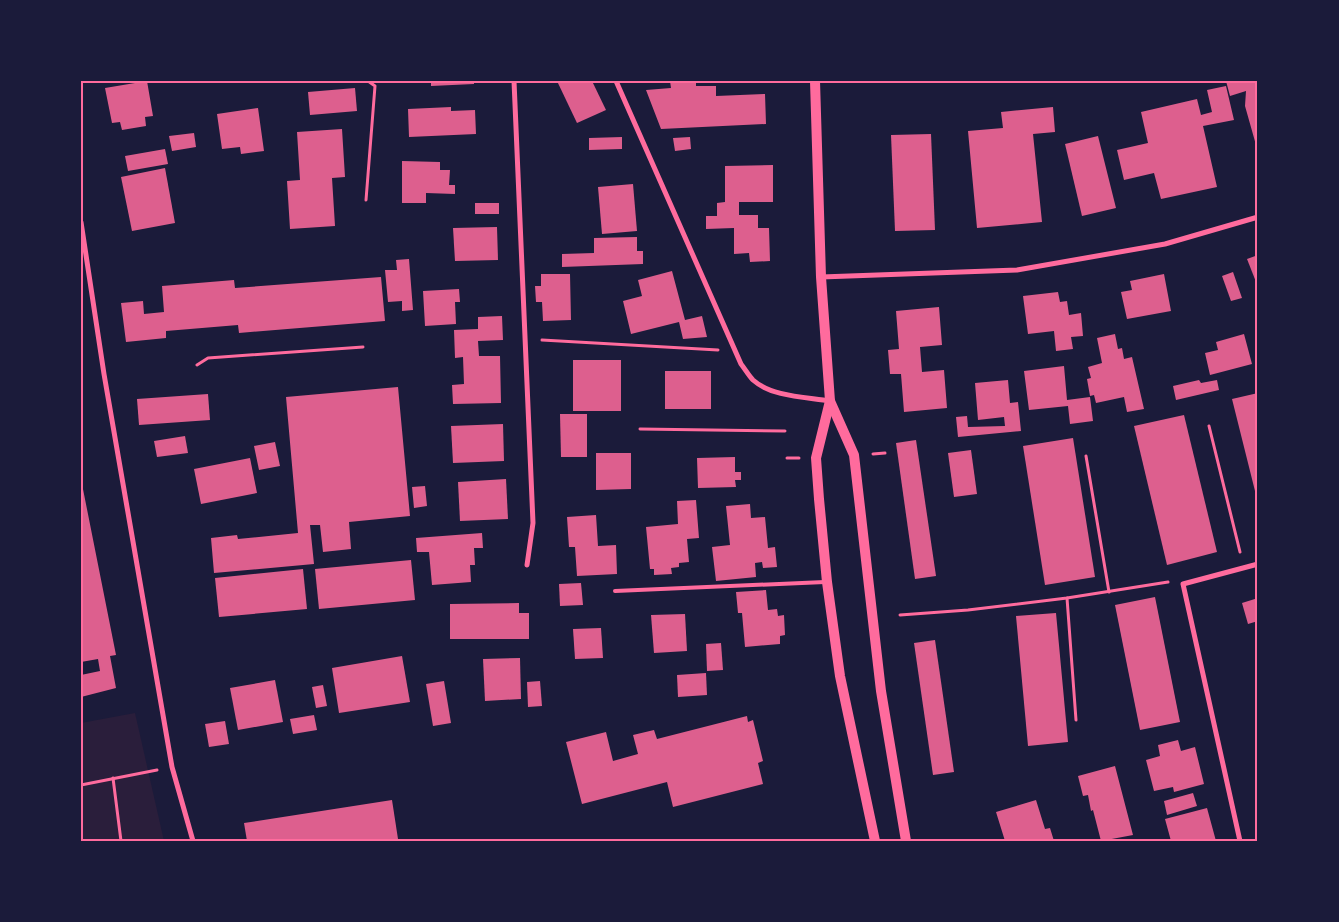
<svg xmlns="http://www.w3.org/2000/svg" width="1339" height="922" viewBox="0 0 1339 922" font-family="'Alegreya Sans',sans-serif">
<rect width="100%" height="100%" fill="#1b1b3a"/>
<polygon fill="#2a1e3b" points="135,713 164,841 81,841 81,723"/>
<g fill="#dd5f8e">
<polygon points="147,81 153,116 145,117 146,126 122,130 120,122 112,123 105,88"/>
<polygon points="431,81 474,81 474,84 431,86"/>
<polygon points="557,81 592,81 606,110 577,123"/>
<polygon points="670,81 696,81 696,86 716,86 716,96 765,94 766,124 661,129 646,90 671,88"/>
<polygon points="1226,81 1258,81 1258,145 1256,145 1245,106 1246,91 1230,96"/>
<polygon points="1226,86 1234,120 1203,126 1217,187 1161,199 1154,173 1124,180 1117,150 1148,143 1141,112 1197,99 1201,115 1212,112 1207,90"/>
<polygon points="355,88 357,111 310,115 308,92"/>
<polygon points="451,107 451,111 475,110 476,134 409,137 408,109"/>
<polygon points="1053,107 1055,132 1033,134 1042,222 977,228 968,131 1003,128 1001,112"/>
<polygon points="258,108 264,151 241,154 240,147 222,149 217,114"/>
<polygon points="342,129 345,177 332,178 335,226 290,229 287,181 300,180 297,132"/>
<polygon points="194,133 196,147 172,151 169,136"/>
<polygon points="931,134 935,230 895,231 891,135"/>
<polygon points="1098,136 1116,208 1082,216 1065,144"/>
<polygon points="622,137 622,149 589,150 589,138"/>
<polygon points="690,137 691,149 675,151 673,138"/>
<polygon points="165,149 168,164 128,171 125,156"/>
<polygon points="402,161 440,162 440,170 450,170 449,185 455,185 455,194 426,193 426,203 402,203"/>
<polygon points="773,165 773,202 739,202 739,215 758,215 758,228 769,228 770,261 750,262 749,253 734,254 734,228 706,229 706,216 717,216 717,203 725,202 725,166"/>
<polygon points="165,168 175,223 132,231 121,177"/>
<polygon points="633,184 637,231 602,234 598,187"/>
<rect x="475" y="203" width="24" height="11"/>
<polygon points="497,227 498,260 455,261 453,228"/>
<polygon points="637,237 637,251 643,251 643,264 562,267 562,254 594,253 594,238"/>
<polygon points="1258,255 1258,287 1247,259"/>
<polygon points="409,259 413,310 402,311 402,301 388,302 385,270 397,270 396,260"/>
<polygon points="672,271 685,320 702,316 707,337 683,339 679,322 631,334 623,301 642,296 638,280"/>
<polygon points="1233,272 1242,298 1231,301 1222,276"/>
<polygon points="541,274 570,274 571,320 543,321 542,302 536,302 535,286 541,286"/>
<polygon points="1164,274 1171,311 1127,319 1121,292 1132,290 1130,281"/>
<polygon points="381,277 385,321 239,333 238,325 166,331 166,338 126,342 121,303 143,301 144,314 164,312 162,286 234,280 235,288"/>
<polygon points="459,289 460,302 455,302 456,324 425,326 423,291"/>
<polygon points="1058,292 1060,302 1067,301 1069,315 1081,313 1083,336 1071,337 1073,349 1056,351 1054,331 1028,334 1023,296"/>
<polygon points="939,307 942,345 920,347 922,372 944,370 947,408 904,412 901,374 890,374 888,350 899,349 896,311"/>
<polygon points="502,316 503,340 478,341 479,356 500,356 501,403 453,404 452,385 464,384 463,357 455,358 454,330 478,329 478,317"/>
<polygon points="1115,334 1118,349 1122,348 1124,359 1132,357 1144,409 1127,412 1124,397 1096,403 1094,395 1090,396 1087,379 1091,378 1088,367 1102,363 1097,338"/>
<polygon points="1244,334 1252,364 1210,375 1205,353 1218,350 1216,342"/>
<rect x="573" y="360" width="48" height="51"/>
<polygon points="1064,366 1067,400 1090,397 1093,421 1070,424 1068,406 1029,410 1024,371"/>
<rect x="665" y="371" width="46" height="38"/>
<polygon points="1008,380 1010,403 1018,402 1021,431 958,437 956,417 967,416 968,427 1005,426 1004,417 978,420 975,383"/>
<polygon points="1199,380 1201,383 1217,380 1219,390 1176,400 1173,386"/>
<polygon points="398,387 410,516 349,522 351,549 323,552 320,525 310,525 314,564 214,573 211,538 237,535 238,539 298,533 286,397"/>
<polygon points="1258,393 1258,499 1257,499 1232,399"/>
<polygon points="208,394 210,420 139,425 137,399"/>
<polygon points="560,414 587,414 587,457 561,457"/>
<polygon points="1184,415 1217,552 1167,565 1134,426"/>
<polygon points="503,424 504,461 453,463 451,426"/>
<polygon points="185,436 188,453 157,457 154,441"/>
<polygon points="1073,438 1095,577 1045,585 1023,446"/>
<polygon points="916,440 936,576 915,579 896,443"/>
<polygon points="275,442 280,466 259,470 254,446"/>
<polygon points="971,450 977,494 954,497 948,453"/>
<polygon points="596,453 631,453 631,489 596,490"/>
<polygon points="735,457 735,472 741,472 741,480 735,480 736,487 698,488 697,458"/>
<polygon points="250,458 257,493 201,504 194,469"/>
<polygon points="81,479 116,655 110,656 116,688 81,697 81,675 100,671 98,659 81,662"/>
<polygon points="506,479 508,519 460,521 458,482"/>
<polygon points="425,486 427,506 414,508 412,487"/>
<polygon points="696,500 699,538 687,539 689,562 679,563 679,567 671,568 672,574 654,575 654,569 650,569 646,527 678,524 677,501"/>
<polygon points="750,504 751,518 765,517 768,548 775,547 777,567 763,568 762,562 755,563 756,577 716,581 712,547 730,545 726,506"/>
<polygon points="596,515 598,546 616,545 617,574 577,576 575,547 569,547 567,517"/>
<polygon points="482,533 483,548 474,548 475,565 470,565 471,582 432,585 429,552 417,552 416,538"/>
<polygon points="411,560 415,600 319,609 315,569"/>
<polygon points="303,569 307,609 219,617 215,578"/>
<polygon points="581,583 583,605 560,606 559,584"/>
<polygon points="766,590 768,610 777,609 778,616 784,615 785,635 780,636 780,644 745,647 742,613 738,613 736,592"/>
<polygon points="1155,597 1180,722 1140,730 1115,605"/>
<polygon points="1258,598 1258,621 1248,624 1242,603"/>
<polygon points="519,603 519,613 529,613 529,639 450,639 450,604"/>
<polygon points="1056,613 1068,742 1028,746 1016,616"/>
<polygon points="685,614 687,651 654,653 651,615"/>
<polygon points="601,628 603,658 575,659 573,629"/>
<polygon points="935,640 954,772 933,775 914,643"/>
<polygon points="721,643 723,670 707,671 706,644"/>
<polygon points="402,656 410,702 339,713 332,668"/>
<polygon points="520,658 521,699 485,701 483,659"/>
<polygon points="706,673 707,695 678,697 677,675"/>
<polygon points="275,680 283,722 238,730 230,688"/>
<polygon points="444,681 451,723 433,726 426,684"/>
<polygon points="540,681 542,706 528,707 527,682"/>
<polygon points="323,685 327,706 316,708 312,687"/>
<polygon points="314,715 317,730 293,734 290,719"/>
<polygon points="747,716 748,722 753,720 763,761 758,763 763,784 673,807 667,782 582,804 566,742 606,732 613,761 638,754 633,735 654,730 657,739"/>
<polygon points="225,721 229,744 209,747 205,724"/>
<polygon points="1178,740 1181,751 1195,747 1204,784 1174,792 1173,787 1154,791 1146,760 1160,756 1158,745"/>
<polygon points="1115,766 1133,835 1101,841 1093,810 1091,811 1088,795 1083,796 1078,776"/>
<polygon points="1193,793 1197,806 1167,815 1164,801"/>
<polygon points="392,800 398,839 247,841 244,823"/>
<polygon points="1036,800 1045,829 1050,828 1054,841 1005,841 996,812"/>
<polygon points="1207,808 1216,841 1171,841 1165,819"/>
</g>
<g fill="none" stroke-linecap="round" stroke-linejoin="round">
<g stroke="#ff6b9d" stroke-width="3">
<polyline points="366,200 375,86 368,81"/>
<polyline points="542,340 718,350"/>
<polyline points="197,365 208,358 363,347"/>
<polyline points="1209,426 1240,552"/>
<polyline points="640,429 785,431"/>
<polyline points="873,454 885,453"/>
<polyline points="1086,456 1109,592"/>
<polyline points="787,458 799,458"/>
<polyline points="1067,598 1076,720"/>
<polyline points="900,615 968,610 1067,598 1168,582"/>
<polyline points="113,778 121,841"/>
<polyline points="81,785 157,770"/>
</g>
<polyline stroke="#ff6b9d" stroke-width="4" points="615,591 825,582"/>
<g stroke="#ff6b9d" stroke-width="5">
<polyline points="514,81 533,523 527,565"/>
<path d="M616 81 741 364C745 369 749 376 753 380 772 397 806 397 830 401"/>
<polyline points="81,222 104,374 172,767 193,841"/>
<polyline points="821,277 1017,270 1165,244 1258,217"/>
<polyline points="1240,841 1183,584 1258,564"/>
</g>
<g stroke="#ff6b9d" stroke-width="10">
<polyline points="815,81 821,277 830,401 816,458 819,499 827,582 840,676 875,841"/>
<polyline points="830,401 854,455 881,691 906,841"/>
</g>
</g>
<rect width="1339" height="922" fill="none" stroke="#1b1b3a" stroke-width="165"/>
<rect x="82" y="82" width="1174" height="758" fill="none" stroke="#ff6b9d" stroke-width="2"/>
</svg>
